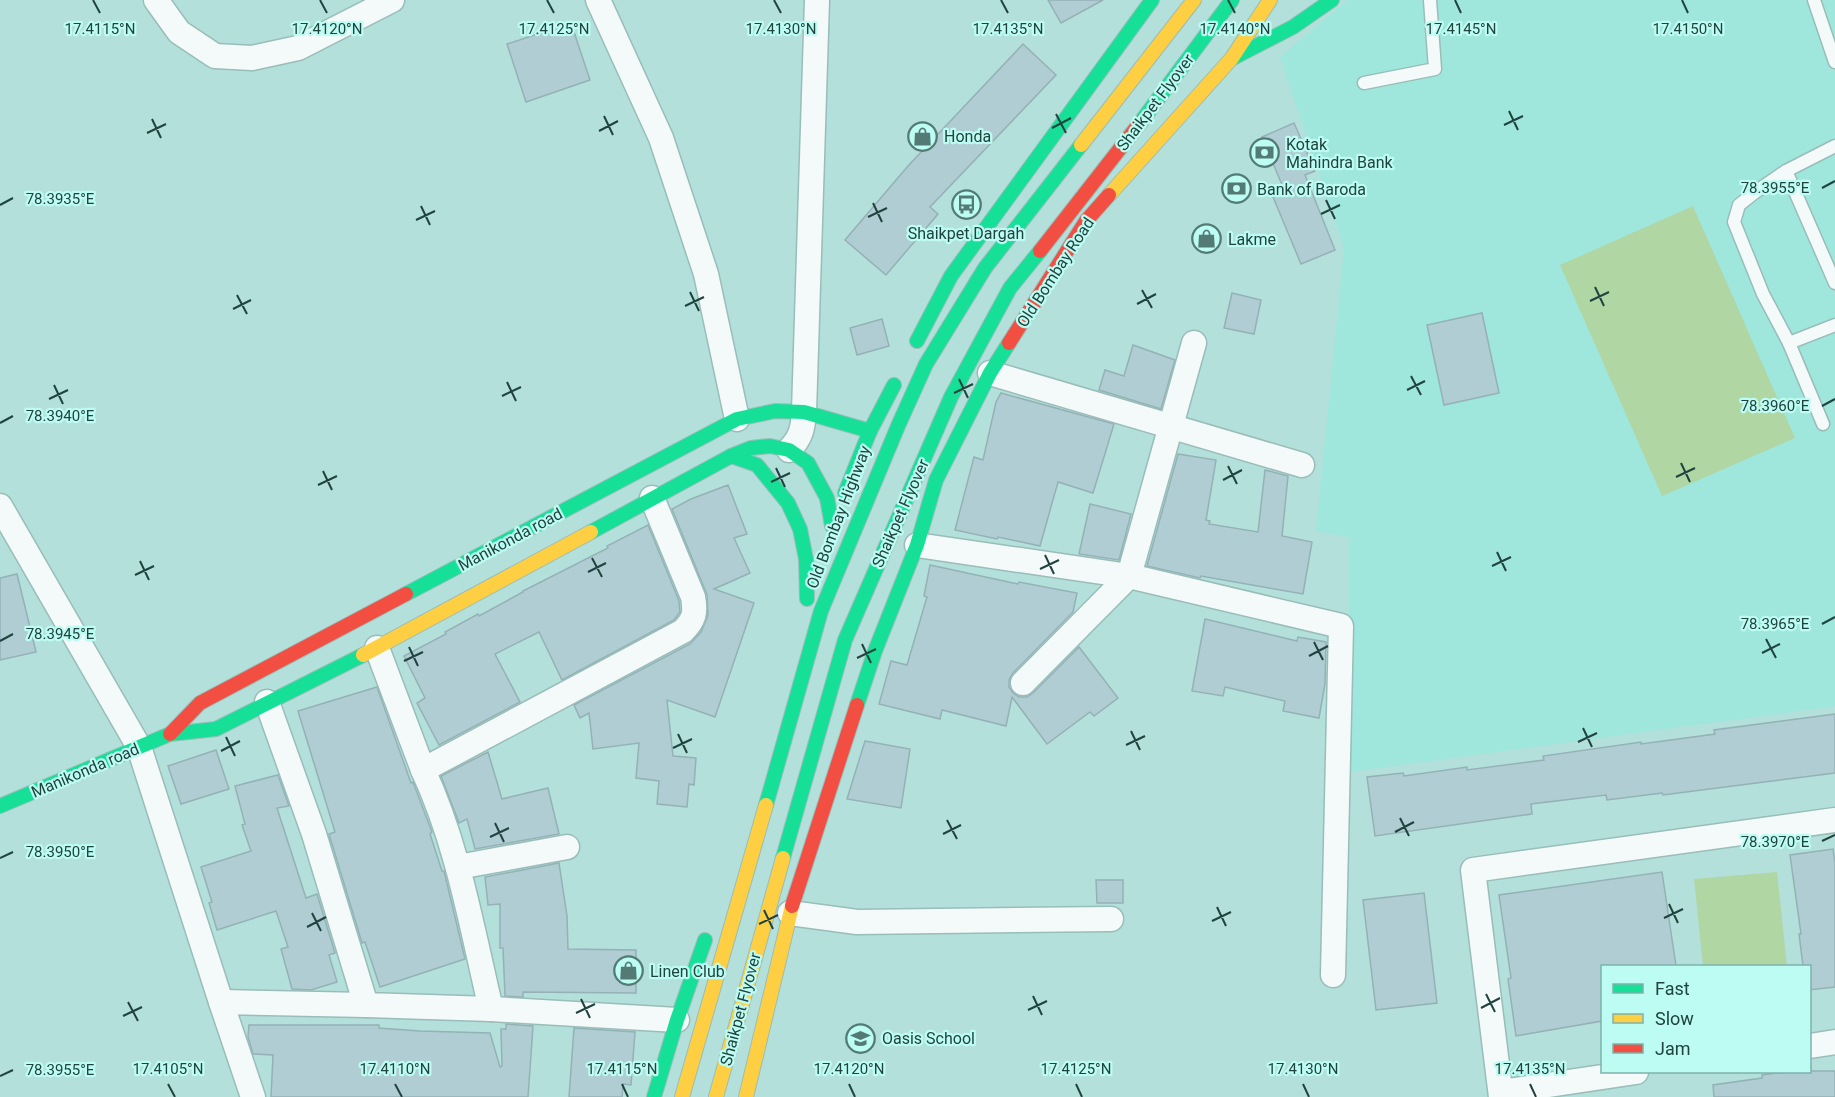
<svg xmlns="http://www.w3.org/2000/svg" width="1835" height="1097" viewBox="0 0 1835 1097" font-family="Roboto,sans-serif">
<rect width="100%" height="100%" fill="#b3e0da"/>
<polygon fill="#9fe6dd" points="1348,0 1835,0 1835,706 1349,772 1349,537 1316,531 1344,248 1280,57"/>
<g fill="#b0d6a4">
<polygon points="1693,206 1795,438 1662,496 1560,265"/>
<polygon points="1777,872 1787,966 1703,966 1694,879"/>
</g>
<g fill="#afcdd2" stroke="#94b1b6" stroke-width="1.5">
<polygon points="1048,0 1103,0 1061,23"/>
<polygon points="571,23 590,80 526,102 507,44"/>
<polygon points="1023,44 1056,75 930,207 938,214 886,275 845,240 908,166"/>
<polygon points="1294,123 1315,171 1305,175 1335,250 1301,264 1273,197 1285,192 1262,137"/>
<polygon points="1232,293 1261,300 1254,334 1224,328"/>
<polygon points="1482,313 1499,393 1444,405 1427,325"/>
<polygon points="882,319 889,346 857,355 850,328"/>
<polygon points="1133,345 1175,360 1161,409 1099,390 1105,370 1124,376"/>
<polygon points="1001,393 1114,424 1093,493 1058,482 1040,546 998,537 997,539 955,530 974,457 983,460 996,402"/>
<polygon points="1178,454 1216,460 1206,520 1210,521 1209,524 1258,532 1265,470 1288,476 1282,536 1312,542 1303,594 1201,576 1200,578 1147,566"/>
<polygon points="728,485 747,534 734,538 750,573 714,589 754,603 715,717 667,700 673,756 696,758 694,785 689,784 687,807 657,804 659,781 636,778 639,743 593,749 589,713 580,718 574,705 690,644 701,632 708,615 707,595 672,509 691,499"/>
<polygon points="1090,504 1131,514 1119,560 1079,554"/>
<polygon points="648,525 679,601 680,612 674,620 562,680 539,632 495,654 520,702 439,745 417,703 425,698 404,656 446,634 445,632 478,614 479,616 523,592 523,591 608,548 607,546"/>
<polygon points="930,565 1018,584 1019,582 1077,593 1073,612 1013,673 1009,680 1009,687 1013,693 1019,697 1027,697 1033,693 1079,647 1118,698 1094,716 1090,712 1047,744 1012,697 1006,726 942,710 940,719 879,704 891,661 907,665 927,597 924,596"/>
<polygon points="17,574 36,652 0,660 0,578"/>
<polygon points="1205,619 1297,641 1298,637 1326,642 1325,684 1319,718 1283,711 1285,701 1225,687 1223,696 1192,691"/>
<polygon points="377,687 411,783 413,782 432,832 430,834 442,871 444,871 465,959 380,987 365,942 362,943 329,834 335,832 298,711"/>
<polygon points="1835,714 1835,773 1663,795 1662,793 1607,800 1606,795 1531,804 1532,814 1375,836 1367,777 1403,773 1404,776 1467,767 1467,770 1544,760 1543,756 1641,742 1641,744 1715,734 1714,730"/>
<polygon points="865,741 910,749 901,808 847,799"/>
<polygon points="216,750 229,789 181,804 168,766"/>
<polygon points="488,752 502,799 548,788 559,834 475,849 467,819 459,823 441,776"/>
<polygon points="278,775 289,806 277,808 306,898 317,894 335,953 329,955 337,982 311,990 292,989 281,949 288,947 276,911 217,930 209,903 212,902 201,867 251,851 242,825 245,824 235,786"/>
<polygon points="1833,849 1835,863 1835,987 1809,990 1809,966 1803,966 1799,934 1801,934 1790,855"/>
<polygon points="559,863 567,916 568,949 636,950 636,993 523,992 523,997 505,996 503,948 500,948 500,904 488,905 485,877"/>
<polygon points="1662,872 1676,966 1602,966 1602,1021 1516,1036 1508,979 1511,978 1499,895"/>
<polygon points="1096,880 1123,880 1123,903 1097,903"/>
<polygon points="1424,893 1437,1003 1376,1010 1363,900"/>
<polygon points="506,1024 533,1026 528,1097 271,1097 273,1055 253,1054 248,1037 249,1025 379,1025 379,1028 420,1031 490,1033 500,1067 502,1066 501,1029 506,1029"/>
<polygon points="574,1028 635,1032 631,1085 623,1084 622,1097 569,1097"/>
<polygon points="1791,1071 1835,1071 1835,1097 1714,1097 1713,1085 1762,1078 1762,1075"/>
</g>
<g fill="none" stroke-linecap="round" stroke-linejoin="round">
<defs>
<g id="lane">
<polyline points="1814,0 1835,62"/>
<polyline points="1364,83 1435,69 1430,0"/>
<polyline points="1786,171 1835,283"/>
<polyline points="1789,343 1835,325"/>
<polyline points="1823,424 1789,343 1763,294 1734,222 1739,205 1754,193 1786,171 1835,146"/>
</g>
<g id="street">
<polyline points="156,0 179,32 215,56 252,58 298,48 392,0"/>
<polyline points="598,0 661,138 706,274 737,419"/>
<polyline points="990,373 1302,465"/>
<path d="M789 450C801 438 803 428 804 412L817 0"/>
<polyline points="0,506 139,747 221,1002 253,1097"/>
<polyline points="917,545 1129,576 1341,626 1333,975"/>
<path d="M377 648 423 770 683 631C694 620 696 613 693 597L652 498"/>
<polyline points="1023,683 1129,576 1194,343"/>
<polyline points="267,702 314,834 366,1005 491,1009 677,1020"/>
<path d="M423 770C458 845 472 929 491 1009"/>
<polyline points="458,867 567,847"/>
<polyline points="790,913 857,922 1111,919"/>
<polyline points="221,1002 366,1005"/>
<polyline points="1810,1046 1835,1042"/>
<polyline points="1501,1092 1636,1072"/>
<polyline points="1501,1097 1473,870 1835,820"/>
</g>
<g id="fast">
<polyline points="1233,58 1293,27 1332,0"/>
<polyline points="1140,123 1232,0"/>
<polyline points="917,341 951,276 1152,0"/>
<polyline points="731,456 757,465 788,503 800,529 806,559 807,599"/>
<polyline points="845,493 870,431 894,385"/>
<polyline points="591,532 731,456 751,448 770,446 789,450 808,463 827,498 832,526"/>
<polyline points="406,594 737,419 775,411 804,412 870,431"/>
<polyline points="857,705 875,651 917,545 936,480 990,373 1009,343"/>
<polyline points="766,805 821,611 898,426 926,364 985,268 1081,145"/>
<polyline points="0,806 170,734 216,729 363,655"/>
<polyline points="783,858 845,640 951,397 1010,288 1040,251"/>
<polyline points="654,1097 677,1020 705,940"/>
</g>
<g id="slow">
<polyline points="1081,145 1194,0"/>
<polyline points="1109,195 1232,58 1270,0"/>
<polyline points="363,655 591,532"/>
<polyline points="682,1097 766,805"/>
<polyline points="716,1097 783,858"/>
<polyline points="746,1097 792,906"/>
</g>
<g id="jam">
<polyline points="1040,251 1140,123"/>
<polyline points="1009,343 1086,221 1109,195"/>
<polyline points="170,734 200,703 406,594"/>
<polyline points="792,906 857,705"/>
</g>
</defs>
<use href="#lane" stroke="#99bdb9" stroke-width="15"/>
<use href="#street" stroke="#99bdb9" stroke-width="27"/>
<use href="#fast" stroke="#99bdb9" stroke-width="16"/>
<use href="#slow" stroke="#99bdb9" stroke-width="16"/>
<use href="#jam" stroke="#99bdb9" stroke-width="16"/>
<use href="#lane" stroke="#f4faf9" stroke-width="12"/>
<use href="#street" stroke="#f4faf9" stroke-width="24"/>
<use href="#fast" stroke="#16e098" stroke-width="14"/>
<use href="#slow" stroke="#ffcf43" stroke-width="14"/>
<use href="#jam" stroke="#f24e42" stroke-width="14"/>
</g>
<path fill="none" stroke="#21433f" stroke-width="2" d="M93 0 100 13M320 0 327 13M547 0 554 13M774 0 781 13M1001 0 1008 13M1228 0 1235 13M1455 0 1461 13M1682 0 1688 13M1509 111 1518 130M1056 114 1066 133M604 116 613 135M152 119 161 138M1504 125 1523 116M1052 128 1071 118M599 131 618 121M147 133 166 124M1822 188 1835 181M1326 200 1335 219M873 203 882 222M0 205 13 198M421 206 430 225M1321 214 1340 205M868 217 887 208M416 220 435 211M1595 287 1604 306M1142 290 1152 308M690 292 699 311M237 295 247 314M1590 301 1609 292M1137 304 1156 294M685 306 704 297M233 309 251 300M1411 376 1421 395M959 379 968 398M507 382 516 401M54 385 63 404M1407 390 1425 381M954 393 973 384M502 396 521 387M49 399 68 390M1822 406 1835 399M0 423 13 416M1681 463 1690 482M1228 466 1237 484M776 468 785 487M323 471 332 490M1676 477 1695 468M1223 480 1242 470M771 482 790 473M318 485 337 476M1497 552 1506 571M1045 555 1054 574M592 558 602 577M140 561 149 580M1492 566 1511 557M1040 569 1059 560M588 572 606 563M135 575 154 566M1822 624 1835 617M1766 639 1776 658M0 641 13 634M1314 642 1323 660M862 644 871 663M409 647 418 666M1762 653 1780 644M1309 656 1328 646M857 658 876 649M404 661 423 652M1583 728 1592 747M1131 731 1140 750M678 734 687 753M226 737 235 756M1578 742 1597 733M1126 745 1145 736M673 748 692 739M221 751 240 741M1400 818 1409 836M947 820 957 839M495 823 504 842M1395 832 1414 822M943 834 961 825M490 837 509 828M1822 841 1835 835M0 858 13 852M1669 904 1678 923M1217 907 1226 926M764 910 773 929M312 913 321 931M1664 918 1683 909M1212 921 1231 912M759 924 778 915M307 927 326 917M1486 994 1495 1012M1033 996 1042 1015M581 999 590 1018M128 1002 138 1021M1481 1008 1500 998M1028 1010 1047 1001M576 1013 595 1004M123 1016 142 1007M0 1076 13 1070M168 1084 175 1097M395 1084 402 1097M622 1084 628 1097M849 1084 855 1097M1076 1084 1082 1097M1303 1084 1309 1097M1530 1084 1536 1097"/>
<defs>
<symbol id="shop-ring" viewBox="-11 -11 22 22"><circle r="9.5" fill="#bcfcf3" stroke="#547a75" stroke-width="1.5"/><path d="M-5-2.5h2.3a2.7 3.5 0 0 1 5.4 0H5L5.5 6h-11ZM-1.5-2.5h3a1.5 2.3 0 0 0-3 0Z" fill="#547a75"/></symbol>
<symbol id="bank-ring" viewBox="-11 -11 22 22"><circle r="9.5" fill="#bcfcf3" stroke="#547a75" stroke-width="1.5"/><path d="M-6-4H6V4H-6ZM0-2.3a2.3 2.3 0 1 0 0 4.6a2.3 2.3 0 1 0 0-4.6Z" fill="#547a75"/></symbol>
<symbol id="bus-ring" viewBox="-11 -11 22 22"><circle r="9.5" fill="#bcfcf3" stroke="#547a75" stroke-width="1.5"/><path d="M-5-6H5V4H4V6H2V4H-2V6H-4V4H-5ZM-3.5-4V0h7V-4ZM-3.5 1.2v1.5H-2V1.2ZM2 1.2v1.5H3.5V1.2Z" fill="#547a75"/></symbol>
<symbol id="school-ring" viewBox="-11 -11 22 22"><circle r="9.5" fill="#bcfcf3" stroke="#547a75" stroke-width="1.5"/><path d="M0-5L7-2L0 1L-7-2ZM-4 1L0 2.5L4 1V4Q0 6-4 4Z" fill="#547a75"/></symbol>
</defs>
<g fill-rule="evenodd">
<use href="#shop-ring" x="906" y="120" width="33" height="33"/>
<use href="#bank-ring" x="1248" y="136" width="33" height="33"/>
<use href="#bank-ring" x="1220" y="172" width="33" height="33"/>
<use href="#bus-ring" x="950" y="188" width="33" height="33"/>
<use href="#shop-ring" x="1190" y="222" width="33" height="33"/>
<use href="#shop-ring" x="612" y="954" width="33" height="33"/>
<use href="#school-ring" x="844" y="1022" width="33" height="33"/>
</g>
<g text-anchor="middle" stroke-width="4.5" stroke-linejoin="round" paint-order="stroke">
<g font-size="16" fill="#21433f" stroke="#bcfcf3">
<text transform="translate(1155 102) rotate(-53)" y="6">Shaikpet Flyover</text>
<text transform="translate(1055 272) rotate(-57)" y="6">Old Bombay Road</text>
<text transform="translate(900 513) rotate(-66)" y="6">Shaikpet Flyover</text>
<text transform="translate(838 517) rotate(-69)" y="6">Old Bombay Highway</text>
<text transform="translate(510 539) rotate(-28)" y="6">Manikonda road</text>
<text transform="translate(85 770) rotate(-23)" y="6">Manikonda road</text>
<text transform="translate(740 1009) rotate(-75)" y="6">Shaikpet Flyover</text>
</g>
<g font-size="16" fill="#21433f" stroke="#bcfcf3" text-anchor="start">
<text x="944" y="142">Honda</text>
<text x="1286" y="150">Kotak<tspan x="1286" dy="18">Mahindra Bank</tspan></text>
<text x="1257" y="195">Bank of Baroda</text>
<text x="966" y="239" text-anchor="middle">Shaikpet Dargah</text>
<text x="1228" y="245">Lakme</text>
<text x="650" y="977">Linen Club</text>
<text x="882" y="1044">Oasis School</text>
</g>
</g>
<g font-size="15" text-anchor="middle" fill="#21433f" stroke="#bcfcf3" stroke-width="4.5" stroke-linejoin="round" paint-order="stroke">
<text x="100" y="34">17.4115°N</text>
<text x="327" y="34">17.4120°N</text>
<text x="554" y="34">17.4125°N</text>
<text x="781" y="34">17.4130°N</text>
<text x="1008" y="34">17.4135°N</text>
<text x="1235" y="34">17.4140°N</text>
<text x="1461" y="34">17.4145°N</text>
<text x="1688" y="34">17.4150°N</text>
<text x="1775" y="193">78.3955°E</text>
<text x="60" y="204">78.3935°E</text>
<text x="1775" y="411">78.3960°E</text>
<text x="60" y="421">78.3940°E</text>
<text x="1775" y="629">78.3965°E</text>
<text x="60" y="639">78.3945°E</text>
<text x="1775" y="847">78.3970°E</text>
<text x="60" y="857">78.3950°E</text>
<text x="168" y="1074">17.4105°N</text>
<text x="395" y="1074">17.4110°N</text>
<text x="622" y="1074">17.4115°N</text>
<text x="849" y="1074">17.4120°N</text>
<text x="1076" y="1074">17.4125°N</text>
<text x="1303" y="1074">17.4130°N</text>
<text x="1530" y="1074">17.4135°N</text>
<text x="60" y="1075">78.3955°E</text>
</g>
<rect x="1601" y="965" width="210" height="108" fill="#bcfcf3" stroke="#7eb2ab" stroke-width="1.5"/>
<rect x="1613" y="984" width="30" height="9" fill="#16e098" stroke="#7eb2ab" stroke-width="1.5"/>
<text x="1655" y="995" font-size="18" fill="#21433f">Fast</text>
<rect x="1613" y="1014" width="30" height="9" fill="#ffcf43" stroke="#7eb2ab" stroke-width="1.5"/>
<text x="1655" y="1025" font-size="18" fill="#21433f">Slow</text>
<rect x="1613" y="1044" width="30" height="9" fill="#f24e42" stroke="#7eb2ab" stroke-width="1.5"/>
<text x="1655" y="1055" font-size="18" fill="#21433f">Jam</text>
</svg>
